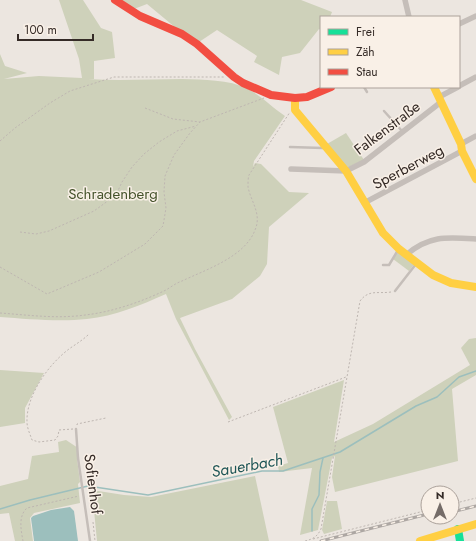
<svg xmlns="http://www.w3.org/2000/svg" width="476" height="541" viewBox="0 0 476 541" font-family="Jost,sans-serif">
<rect width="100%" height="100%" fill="#ece6e0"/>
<g fill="#ced1ba">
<path d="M59 0H83L101 28 112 32 115 58 94 61V79H88C119 81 151 79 182 79 204 80 228 79 248 89 260 95 273 108 285 116L254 161 253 167 255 163 261 164 289 192 309 193 269 227 267 264 260 276 232 299 180 318 195 349 232 417 229 420 176 319 166 294C141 305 115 316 87 319 60 322 27 319 0 317V54L5 66 27 73 4 79 39 76 82 78 79 59Z"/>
<polygon points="121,0 301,0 332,12 330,17 321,17 321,30 319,29 300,53 282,57 279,75 254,62 257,56 217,30 199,42 176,28 147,4 134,9"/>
<polygon points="346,133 364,160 346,168 327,144"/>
<polygon points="399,250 415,263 409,271 393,259"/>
<polygon points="476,338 476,375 452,389 458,461 335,492 332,477 335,456 332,458 318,530 300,535 312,468 279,472 278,466 288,463 273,407 344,380 334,442 373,424 470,365 461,348 469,339"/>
<polygon points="0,370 44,373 25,408 25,423 0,427"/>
<polygon points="66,440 78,448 77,459 80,482 78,484 80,503 34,513 30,518 33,541 15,541 9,513 0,514 0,486 28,479 32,456 59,452 58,442"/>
<polygon points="255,476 269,541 97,541 92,490 124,495 151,497"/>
<polygon points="327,501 337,501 342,529 324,534 322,530"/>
</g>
<polygon fill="#9cbfbd" points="70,507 74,511 78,541 34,541 31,518 33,516 51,510"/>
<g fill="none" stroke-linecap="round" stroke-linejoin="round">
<g stroke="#9cbfbd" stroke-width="1.5">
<polyline points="0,509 30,500 88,486 148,495 262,471 283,471 340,452 416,406 437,397 459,377 476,371"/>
<polyline points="312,531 312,509 319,495 320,472 323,458"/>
</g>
<g stroke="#beb6b1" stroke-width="1" stroke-dasharray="2 2" stroke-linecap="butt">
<polyline points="145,108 173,119 200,122"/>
<polyline points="0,141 15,128 50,103 70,91 114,77 225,77"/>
<polyline points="20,232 36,234 49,231 94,211 116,195 122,182 132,167 144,154 159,142 177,131 196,126"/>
<polyline points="0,267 47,294 99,272 145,244 163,226 166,208 164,192 165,176 174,155 190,133 200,122 264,98"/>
<path d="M0 313C28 315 57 319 85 315 112 312 141 302 166 290 171 287 176 283 182 281 205 270 245 257 255 230 262 214 251 202 248 187 248 183 248 178 249 175L290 112"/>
<polyline points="228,422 346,377"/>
<polyline points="77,425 77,424 106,418"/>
<path d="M73 429 59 430 58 436 55 440 39 442 32 440C30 434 27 428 27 422 26 395 49 364 69 349 76 344 83 340 89 334"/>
<polyline points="452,504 476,498"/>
<polyline points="93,522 95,541"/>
<polyline points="313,539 428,510"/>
<path d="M23 541C21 530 18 516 27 508L79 496"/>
<path d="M305 541C313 539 317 537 321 529L360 301C369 289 378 294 391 292"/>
</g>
<g stroke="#c5beb9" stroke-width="2.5">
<polyline points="364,87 367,92"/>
<polyline points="384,111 402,131"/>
<polyline points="290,147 323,148"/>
<polyline points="383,265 389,265 398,250"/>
<polyline points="395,291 416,264"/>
<polyline points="76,429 78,458 90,541"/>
</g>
<g stroke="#c5beb9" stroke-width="5.5">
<polyline points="405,0 409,17"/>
<polyline points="459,24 476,16"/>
<polyline points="459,86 476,77"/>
<polyline points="439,97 458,87"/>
<polyline points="461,144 476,136"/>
<polyline points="291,169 346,171 364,162 441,102"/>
<polyline points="364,203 462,151"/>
<path d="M406 255C429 235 447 237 476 239"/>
</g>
<polyline stroke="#16e098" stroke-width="8" points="458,529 460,541"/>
<g stroke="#ffcf43" stroke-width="8">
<polyline points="434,87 461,144 462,151 476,179"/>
<polyline points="295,98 295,110 346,171 383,233 399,249 433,275 451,283 476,287"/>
<polyline points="420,541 476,524"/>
</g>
<polyline stroke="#f24e42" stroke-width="8" points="115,0 140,16 182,34 197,44 234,77 243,83 271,95 295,98 307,97 331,87"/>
<defs>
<g id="rail">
<polyline points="452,512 476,506"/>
<polyline points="321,541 428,514"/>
</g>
</defs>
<use href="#rail" stroke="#ada7a3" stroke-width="3"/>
<use href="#rail" stroke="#f9f0e7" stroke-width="1.5" stroke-dasharray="4.5" stroke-linecap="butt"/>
</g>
<g text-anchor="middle" stroke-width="3" stroke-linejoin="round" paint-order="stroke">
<g font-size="15" fill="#352b27" stroke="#f9f0e7">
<text transform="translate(387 128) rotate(-37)" y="5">Falkenstraße</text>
<text transform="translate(408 167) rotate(-28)" y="5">Sperberweg</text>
<text transform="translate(93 484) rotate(83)" y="5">Sofienhof</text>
</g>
<g font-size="15" fill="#46532c" stroke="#f9f0e7">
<text x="113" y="199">Schradenberg</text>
</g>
<g font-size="16" font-style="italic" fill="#1e5556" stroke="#f9f0e7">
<text transform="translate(247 465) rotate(-10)" y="6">Sauerbach</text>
</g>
</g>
<rect x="320" y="16" width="140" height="72" fill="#f9f0e7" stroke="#aba19a"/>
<rect x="328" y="29" width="20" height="6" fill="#16e098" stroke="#aba19a"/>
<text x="356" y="36" font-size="12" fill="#352b27">Frei</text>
<rect x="328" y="49" width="20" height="6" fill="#ffcf43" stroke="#aba19a"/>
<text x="356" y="56" font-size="12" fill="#352b27">Zäh</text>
<rect x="328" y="69" width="20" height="6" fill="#f24e42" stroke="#aba19a"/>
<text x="356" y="76" font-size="12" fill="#352b27">Stau</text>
<g transform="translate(440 505)"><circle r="19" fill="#f9f0e7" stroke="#aba19a"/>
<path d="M0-3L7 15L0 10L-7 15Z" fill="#756c68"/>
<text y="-6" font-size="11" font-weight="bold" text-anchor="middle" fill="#352b27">N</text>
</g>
<path d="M18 34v6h75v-6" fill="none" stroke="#352b27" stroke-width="2"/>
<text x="24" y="34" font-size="12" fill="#352b27" stroke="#f9f0e7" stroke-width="3" paint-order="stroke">100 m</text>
</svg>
